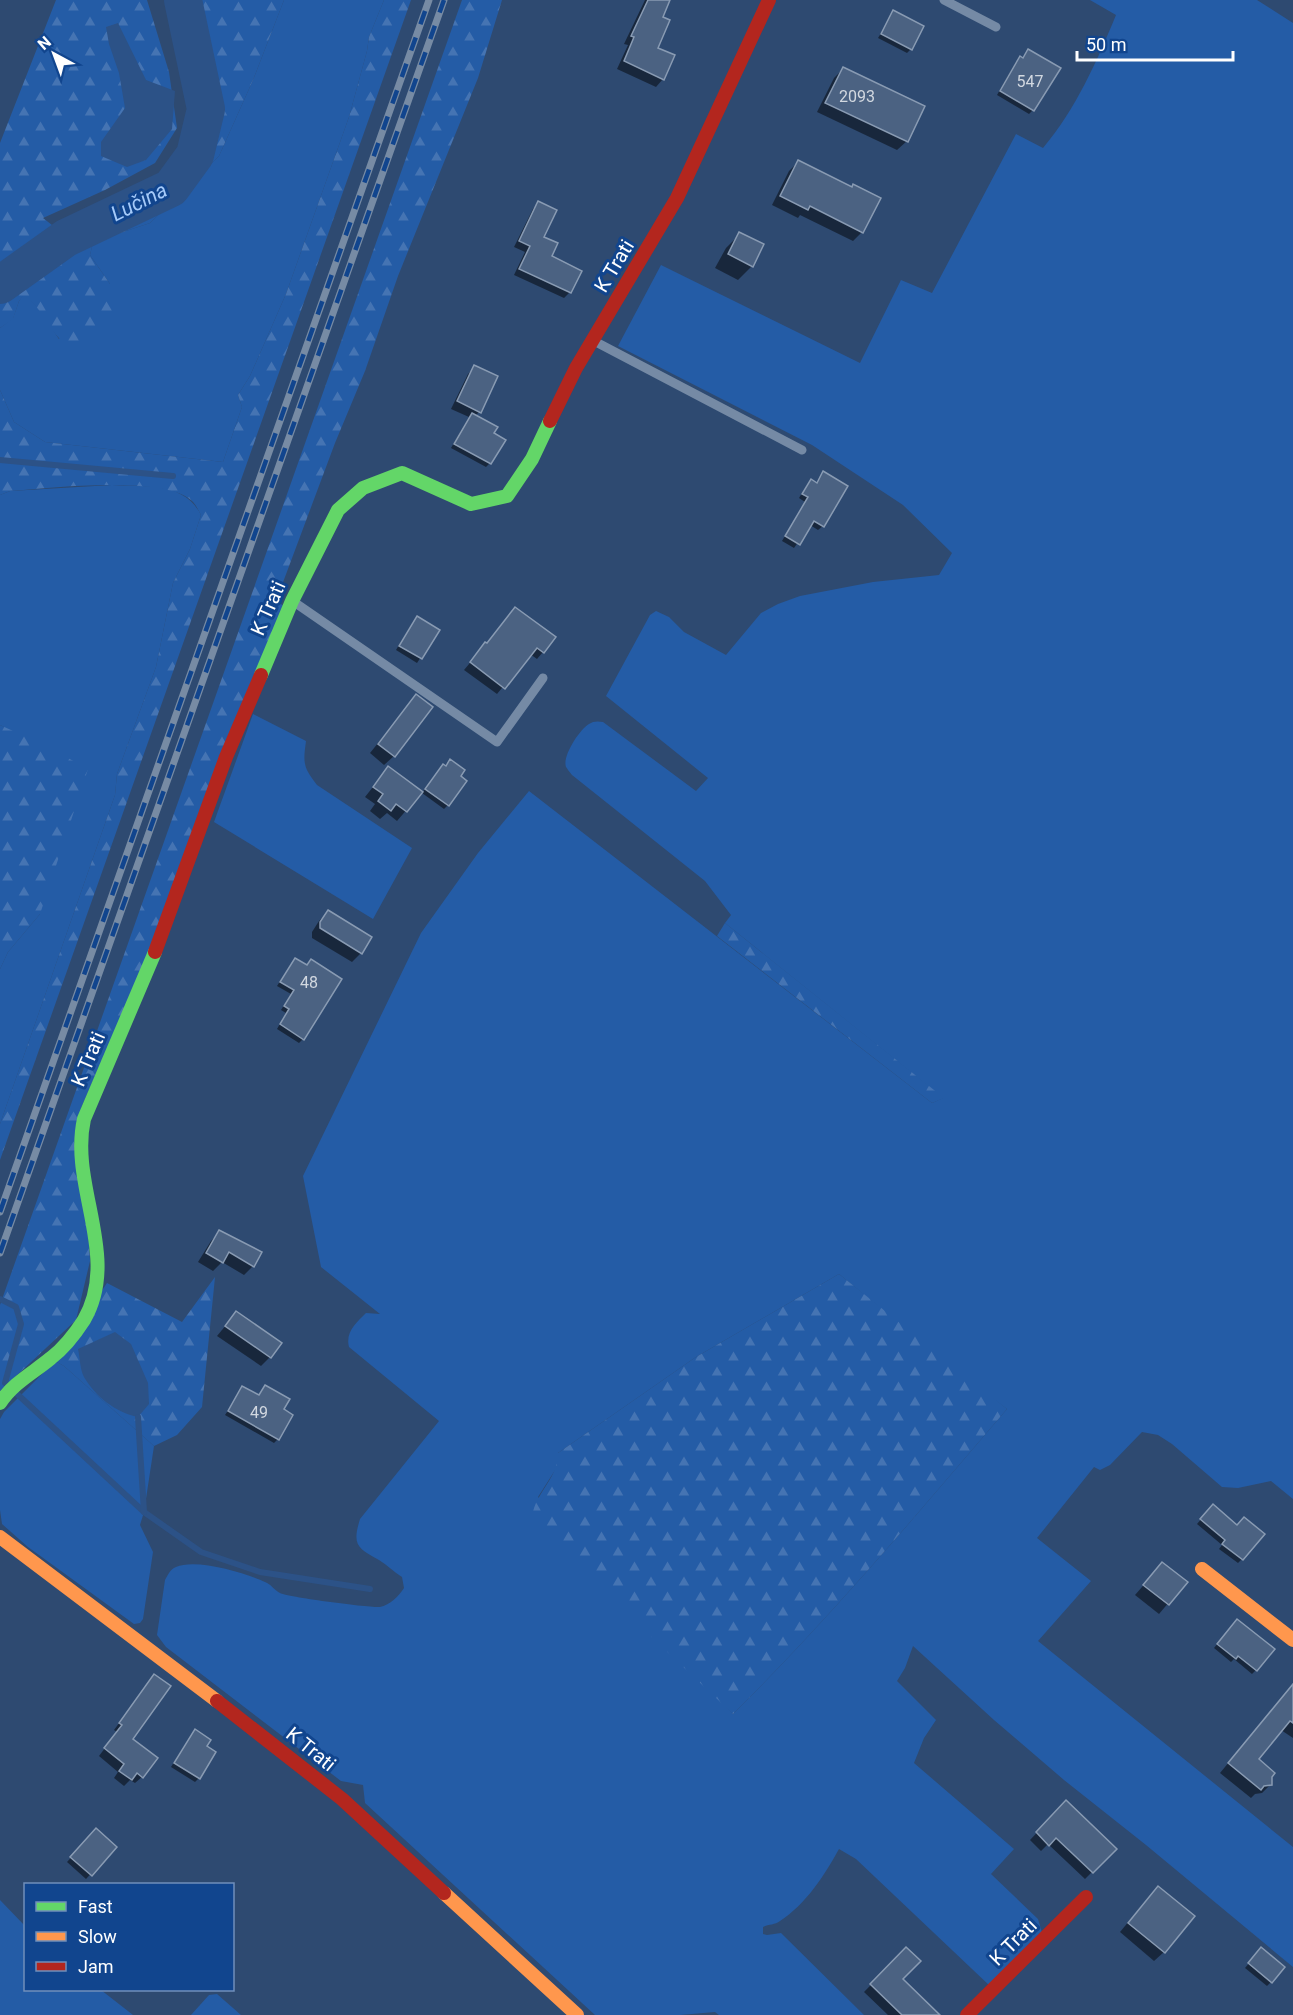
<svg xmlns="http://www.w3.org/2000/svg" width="1293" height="2015" viewBox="0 0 1293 2015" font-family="Roboto,sans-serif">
<defs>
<pattern id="forest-firs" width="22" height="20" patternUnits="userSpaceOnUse" patternTransform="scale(1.5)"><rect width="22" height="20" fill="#245ca6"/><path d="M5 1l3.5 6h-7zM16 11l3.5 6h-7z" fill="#4574b3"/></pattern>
</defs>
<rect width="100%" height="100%" fill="#2e4a71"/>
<g fill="#245ca6" fill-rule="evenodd">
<path d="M284 0H384L369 37 367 51 349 117 286 294 250 376 238 395 242 407 223 462 45 442 14 422 0 390V328L13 318 19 301 23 295C39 304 49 324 59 339L110 284 90 255 93 242 150 223 219 156 253 80Z"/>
<path d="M1090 0H1257L1293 23V1499L1271 1481 1238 1488 1222 1487 1172 1444 1158 1435 1142 1432 1110 1465 1100 1470 1094 1467 1037 1538 1091 1581 1038 1641 1293 1847V1967L1146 1845 1064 1780 994 1720 913 1646 905 1668 897 1681 936 1720 924 1738 914 1763 1014 1849 991 1874 1038 1919 1043 1936 991 1987 856 1859 839 1849C824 1876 806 1904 780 1921 775 1925 769 1924 763 1927V1934L767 1935 781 1933 864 2015H719L715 2012 680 2015H595L365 1803 363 1785 341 1781 166 1647 157 1635 165 1580C168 1575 170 1569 176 1567 196 1558 246 1573 265 1582 271 1584 274 1590 280 1593 287 1597 371 1608 380 1607 390 1605 399 1596 404 1588L402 1577C394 1572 387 1565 379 1560 357 1548 352 1545 360 1519L439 1421 349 1347C345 1332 357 1322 366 1313L380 1314 321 1267 303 1176 421 933 478 853 529 791 932 1103 943 1098 725 923 731 915 705 881 572 775C571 774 566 767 566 767 562 756 580 729 589 724 593 721 598 721 603 722L696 791 708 778 606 696 650 615 656 611 669 617 684 632 726 655 761 613 778 604 800 596 873 582 939 575 952 553 903 505 812 445 618 346 661 265 860 363 901 280 932 293 1016 134 1043 148C1076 109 1097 61 1116 15ZM839 1274 965 1378 1007 1409C918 1513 830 1618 733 1714L538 1497 559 1464 558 1453 696 1357Z"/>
<path d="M112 485C144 487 184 481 201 515L190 549 173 583 156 667 117 774 115 795 0 1124V969L8 952 40 914 4 727 0 725V495L10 491Z"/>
<path d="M253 714 306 741C303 763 303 767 317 785L412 848 373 919 214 822Z"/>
<polygon points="55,1361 64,1366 154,1446 144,1512 140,1525 153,1552 143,1619 140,1623 134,1624 28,1547 2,1524 0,1510 0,1419 4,1412"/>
<polygon points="0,1900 25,1926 26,1990 101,1990 133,2015 0,2015"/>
<polygon points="217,1994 241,2015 191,2015 209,1995"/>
</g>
<g fill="url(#forest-firs)">
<path d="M56 0H147L169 72 177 128 155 163 105 190 43 218 75 243 167 200 199 165 211 135 214 104 205 50 192 0H284L253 80 219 156 150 223 93 242 90 255 110 284 116 305 107 328 91 344 72 348C67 345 61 341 57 336 46 323 39 304 23 296L19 301 13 319 0 328V143Z"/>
<path d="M384 0H411L0 1160V1124L115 795 117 774 156 667 173 583 190 549 201 515C198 510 196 504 191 500 162 475 48 488 10 491L0 495V390L14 422 45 442 223 462 242 407 238 395 250 376 286 294 349 117 367 51 369 37Z"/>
<polygon points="462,0 502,0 478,78 398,276 365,371 335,443 276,601 284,606 154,942 81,1108 90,1261 76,1320 0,1391 0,1305"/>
<polygon points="0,725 46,746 88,769 40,914 8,952 0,969"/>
<polygon points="725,923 944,1098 932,1103 717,936"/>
<path d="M839 1274 1007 1409C918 1513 830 1618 733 1714L532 1524C530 1496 559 1480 558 1453L696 1357Z"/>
<polygon points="215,1277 202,1407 177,1435 154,1446 64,1366 55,1361 107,1283 182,1322"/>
</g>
<g fill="#2c5287">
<polygon points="118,23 146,80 175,91 172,129 146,160 127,167 101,156 101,142 125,108 119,73 109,44 106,27"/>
<path d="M115 1332 131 1344 148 1383 149 1404 138 1417C115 1412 96 1397 84 1377 80 1370 80 1357 78 1349Z"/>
</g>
<g fill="#0007">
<polygon points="645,0 669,0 661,18 656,49 663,79 656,87 617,69 628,45 624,44"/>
<polygon points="894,12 911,49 907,53 878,38"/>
<polygon points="1028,51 1033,110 1029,114 997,95 1016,62 1020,58 1022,59"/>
<polygon points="843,69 907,141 897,150 817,112 834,78"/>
<polygon points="798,162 862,232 853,241 800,215 798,218 772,205 789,171"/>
<polygon points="538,203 542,237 550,257 570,292 564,298 514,275 525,252 514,247 533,209"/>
<polygon points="740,234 752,266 738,280 715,268 726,248"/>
<polygon points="475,367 479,412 475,416 492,434 490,463 486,467 451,448 469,417 451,409 468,374"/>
<polygon points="824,473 823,526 818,530 810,525 794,548 782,541 805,502 799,498 807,485 811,481 816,484"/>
<polygon points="515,609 543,652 537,659 530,654 497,694 464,670"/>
<polygon points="413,622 438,631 417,663 396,650"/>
<polygon points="416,696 394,756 384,765 370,753"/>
<polygon points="450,761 448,805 444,809 422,793 439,770 445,767"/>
<polygon points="388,768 421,793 397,821 387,813 380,819 370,811 375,804 365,797"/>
<polygon points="328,912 361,953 352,962 312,938 312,932 319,921"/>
<polygon points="291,964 303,1039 299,1043 277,1029 286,1013 281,1010 291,994 277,986"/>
<polygon points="220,1232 253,1266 244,1275 222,1262 213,1271 198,1262 211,1241"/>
<polygon points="236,1313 270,1357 261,1366 217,1336"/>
<polygon points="265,1387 282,1410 278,1439 274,1443 225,1415 243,1388 258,1396"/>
<polygon points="1209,1510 1242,1559 1238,1563 1219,1549 1222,1545 1197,1524"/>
<polygon points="1162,1564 1186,1582 1159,1614 1135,1595"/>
<polygon points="1233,1625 1256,1670 1252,1674 1234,1659 1231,1662 1214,1648"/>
<polygon points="154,1676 131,1739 142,1777 135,1783 130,1780 124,1786 114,1778 118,1772 99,1756 117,1732 114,1730"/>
<polygon points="1293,1690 1293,1738 1281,1730 1257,1760 1270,1777 1271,1784 1262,1793 1255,1794 1251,1798 1220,1773 1282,1698"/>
<polygon points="191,1735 199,1778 195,1782 171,1767"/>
<polygon points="1066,1802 1115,1849 1085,1879 1048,1844 1041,1851 1030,1840"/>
<polygon points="96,1830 115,1847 86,1879 67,1862"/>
<polygon points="1149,1897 1164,1952 1154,1961 1120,1932"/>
<polygon points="906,1949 901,1979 938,2015 888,2015 864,1992"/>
<polygon points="1257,1954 1271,1982 1267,1986 1245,1968"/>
</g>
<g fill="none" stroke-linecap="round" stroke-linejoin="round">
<g stroke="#2c5287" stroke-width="6">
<polyline points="0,460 173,476"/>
<polyline points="0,1299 16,1307 21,1324 5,1383"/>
<polyline points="15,1392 144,1512 201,1552 260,1572 370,1589"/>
<polyline points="138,1417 144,1512"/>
</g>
<polyline stroke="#2c5287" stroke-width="38" points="0,285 66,238 171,188 195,155 206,109 183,0"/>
</g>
<g fill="#4b6282" stroke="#899bb3" stroke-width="1.5">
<polygon points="648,0 670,0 663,17 670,20 658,48 675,55 664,80 624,61 634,37 631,36"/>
<polygon points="893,10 924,26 912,50 881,34"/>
<polygon points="1028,49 1061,68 1034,111 1000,91 1020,56 1023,58"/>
<polygon points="843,67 925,106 908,142 825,103"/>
<polygon points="798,160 852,187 853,184 881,198 863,233 810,206 808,210 780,196"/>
<polygon points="538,201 557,210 544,237 558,243 552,256 582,271 571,293 519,269 530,246 519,241"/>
<polygon points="739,232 764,244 753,267 728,254"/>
<polygon points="474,365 498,376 481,413 457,401"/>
<polygon points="472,413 498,427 494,433 506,440 491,464 454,444"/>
<polygon points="823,471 848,486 824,527 814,521 800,545 785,536 808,497 802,494 811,479 817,483"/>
<polygon points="515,607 556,637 544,653 537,648 505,689 470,662 485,642 487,643"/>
<polygon points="417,616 440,630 422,659 399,646"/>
<polygon points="416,694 433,707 395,757 378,744"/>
<polygon points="450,759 465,770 461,776 467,781 449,806 425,789 443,764 446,766"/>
<polygon points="388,766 423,792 407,812 396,804 391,811 378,801 383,794 373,787"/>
<polygon points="328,910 372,937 362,954 320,928 320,922"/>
<polygon points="295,958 307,965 311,959 342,979 304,1040 280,1024 289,1009 284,1006 294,990 280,982"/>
<polygon points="219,1230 262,1252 254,1267 229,1252 223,1263 206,1253"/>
<polygon points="236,1311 282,1343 271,1358 225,1326"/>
<polygon points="265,1385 290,1399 284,1409 293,1415 279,1440 228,1411 242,1386 259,1395"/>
<polygon points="1213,1504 1237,1525 1244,1517 1265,1534 1243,1560 1222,1544 1225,1540 1200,1519"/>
<polygon points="1162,1562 1188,1582 1169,1605 1143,1585"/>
<polygon points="1237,1619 1275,1649 1257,1671 1238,1656 1236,1659 1217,1644"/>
<polygon points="154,1674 171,1686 133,1739 158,1758 143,1778 137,1773 132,1780 119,1771 124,1764 104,1748 122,1725 119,1723"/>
<polygon points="1293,1684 1293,1723 1290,1721 1259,1759 1275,1773 1272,1777 1272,1785 1264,1786 1261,1790 1228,1763"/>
<polygon points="195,1729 211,1740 207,1746 216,1752 200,1779 174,1763"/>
<polygon points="1066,1800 1117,1849 1093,1873 1056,1838 1049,1846 1036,1832"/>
<polygon points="96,1828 117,1847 92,1876 70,1857"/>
<polygon points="1158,1886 1195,1916 1165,1953 1128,1923"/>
<polygon points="906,1947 921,1961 903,1979 940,2015 902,2015 870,1984"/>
<polygon points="1261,1947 1285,1967 1272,1983 1248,1963"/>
</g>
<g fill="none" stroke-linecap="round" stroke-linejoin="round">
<g stroke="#758aa5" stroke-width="9">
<polyline points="944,0 996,27"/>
<polyline points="594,341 802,450"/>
<polyline points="294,602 497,742 543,678"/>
</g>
<g stroke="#63d668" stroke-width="14">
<polyline points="261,675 292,601 338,510 363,488 402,473 471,504 507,496 532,459 550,421"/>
<path d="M0 1403C13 1383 33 1373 51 1358 64 1348 75 1334 84 1320 121 1256 69 1186 84 1119L155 952"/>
</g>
<g stroke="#ff974d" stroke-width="14">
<polyline points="0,1537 217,1701"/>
<polyline points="1202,1569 1293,1640"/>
<polyline points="444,1893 577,2015"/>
</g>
<g stroke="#b3261e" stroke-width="14">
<polyline points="550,421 576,368 677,198 769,0"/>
<polyline points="155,952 226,757 261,675"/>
<polyline points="217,1701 342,1799 444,1893"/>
<polyline points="967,2015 1086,1897"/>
</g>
<defs>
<g id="rail">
<polyline points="0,1212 429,0"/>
<polyline points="0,1253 444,0"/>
</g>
</defs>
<use href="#rail" stroke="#778ba4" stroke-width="7"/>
<use href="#rail" stroke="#11458e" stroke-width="4.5" stroke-dasharray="14" stroke-linecap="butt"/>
</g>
<g text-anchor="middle" stroke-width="6" stroke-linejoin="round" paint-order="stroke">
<g font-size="16" fill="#d2d8e0">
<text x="1030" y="87">547</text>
<text x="857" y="102">2093</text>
<text x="309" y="988">48</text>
<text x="259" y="1418">49</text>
</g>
<g font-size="20" fill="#fff" stroke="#11458e">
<text transform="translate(614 266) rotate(-59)" y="7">K Trati</text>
<text transform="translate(268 608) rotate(-66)" y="7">K Trati</text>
<text transform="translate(88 1059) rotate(-67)" y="7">K Trati</text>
<text transform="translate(311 1749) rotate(39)" y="7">K Trati</text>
<text transform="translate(1013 1942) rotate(-45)" y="7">K Trati</text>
</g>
<g font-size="21" font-style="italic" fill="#a5caf9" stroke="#11458e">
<text transform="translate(139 202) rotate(-27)" y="7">Lučina</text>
</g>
</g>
<rect x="24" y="1883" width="210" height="108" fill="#11458e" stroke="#708fbb" stroke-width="1.5"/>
<rect x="36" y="1902" width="30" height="9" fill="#63d668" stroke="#708fbb" stroke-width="1.5"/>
<text x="78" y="1913" font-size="18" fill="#ffffff">Fast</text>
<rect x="36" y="1932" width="30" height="9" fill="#ff974d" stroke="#708fbb" stroke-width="1.5"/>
<text x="78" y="1943" font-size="18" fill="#ffffff">Slow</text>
<rect x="36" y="1962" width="30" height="9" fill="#b3261e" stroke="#708fbb" stroke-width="1.5"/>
<text x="78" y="1973" font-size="18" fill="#ffffff">Jam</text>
<g transform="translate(54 54) rotate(319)" stroke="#11458e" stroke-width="4.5" paint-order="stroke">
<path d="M0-4.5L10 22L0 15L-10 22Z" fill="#ffffff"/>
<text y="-9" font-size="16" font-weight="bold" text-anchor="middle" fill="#ffffff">N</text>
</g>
<path d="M1077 51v9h156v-9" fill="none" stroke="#ffffff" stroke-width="3"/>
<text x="1086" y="51" font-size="18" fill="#ffffff" stroke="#11458e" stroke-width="4.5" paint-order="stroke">50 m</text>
</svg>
